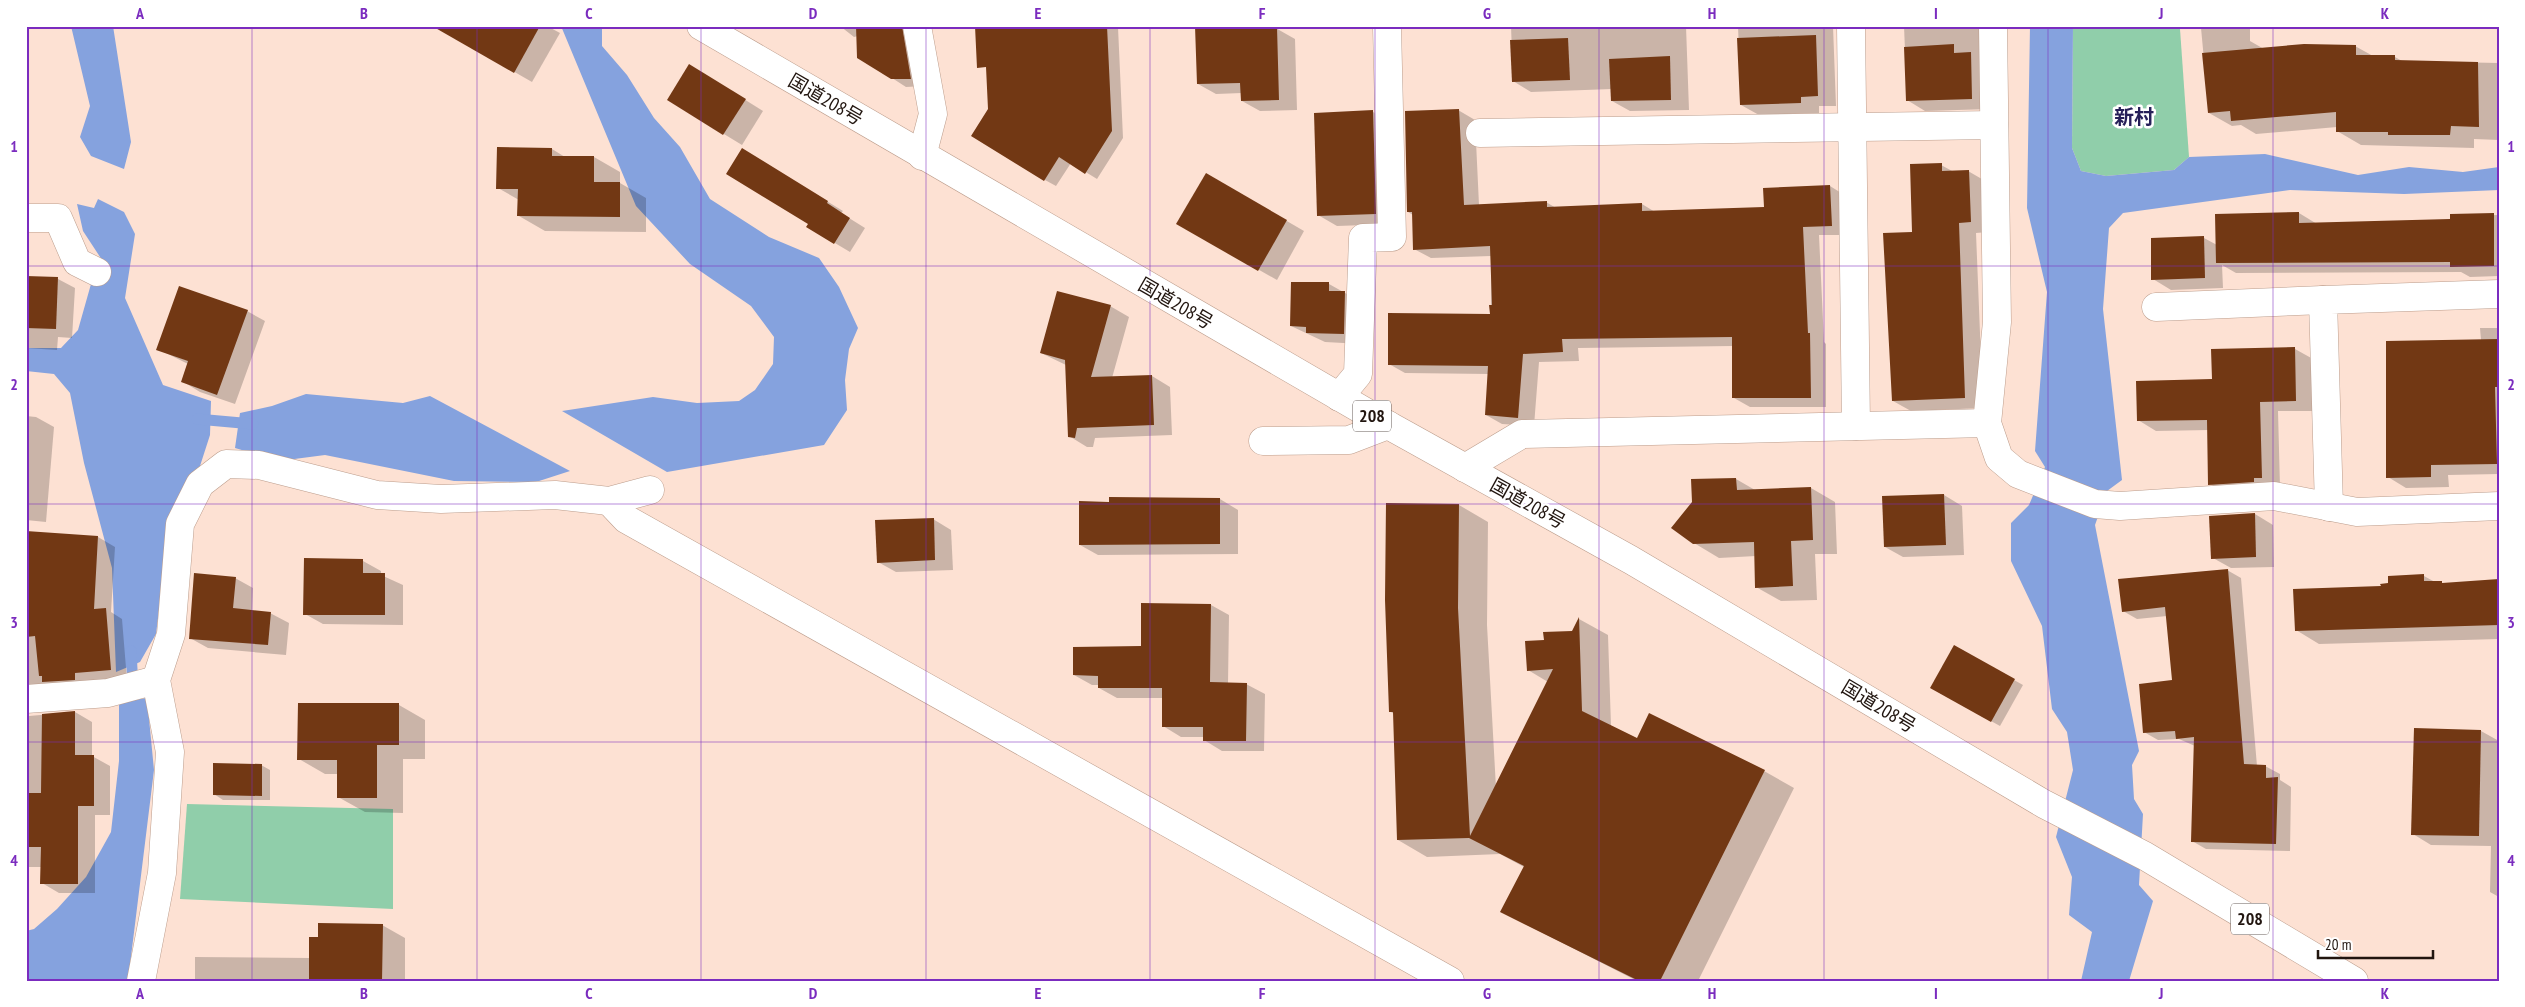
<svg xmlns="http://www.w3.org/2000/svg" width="2525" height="1007" viewBox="0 0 2525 1007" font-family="'PT Sans Narrow','Noto Sans JP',sans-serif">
<rect width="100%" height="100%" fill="#fde1d3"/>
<g fill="#90ceaa">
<polygon points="2073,27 2180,29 2189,157 2174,170 2106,176 2081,171 2072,148"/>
<polygon points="187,804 393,809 393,909 180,899"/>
</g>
<g fill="#85a2de">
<polygon points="71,26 113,26 131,142 124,169 91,156 80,137 90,106"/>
<polygon points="561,26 602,26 602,46 627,75 654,118 680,147 710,199 769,237 819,258 839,287 858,328 849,349 845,380 847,410 824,445 667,472 562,411 653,397 697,403 739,401 755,390 773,364 774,337 751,306 690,264 636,206"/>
<polygon points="2030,26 2073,26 2072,148 2081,171 2106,176 2174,170 2189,157 2265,154 2358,175 2409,167 2463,172 2499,167 2499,190 2404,194 2290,190 2123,213 2109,228 2103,309 2122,480 2107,491 2095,525 2139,751 2132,765 2134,799 2143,814 2139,885 2153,901 2129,981 2081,981 2092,932 2069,915 2072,877 2056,837 2073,770 2067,732 2052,709 2042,626 2011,561 2011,523 2029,505 2045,467 2035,451 2047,292 2027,208"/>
<polygon points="98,199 124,212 135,234 125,298 163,385 211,401 210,435 200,466 171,516 156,634 140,662 116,672 112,568 84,463 70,393 54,374 26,371 26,348 61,348 78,330 91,284 104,263 83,231 77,204 94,208"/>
<polygon points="306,394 403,403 430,396 570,471 536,482 454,481 325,455 279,461 235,448 240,413 272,406"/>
<polygon points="147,698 154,770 128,981 26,981 26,931 34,929 57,909 86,877 111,832 119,761 119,702"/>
</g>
<g fill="#0003">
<polygon points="459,26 547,26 560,33 532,82 453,37"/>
<polygon points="840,26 910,26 924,86 906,87 892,78 858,36 854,37"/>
<polygon points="985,26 1118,27 1123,138 1097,179 1071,163 1056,186 1045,180 989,109"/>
<polygon points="1196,26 1272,26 1295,39 1297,110 1260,111 1242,101 1242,93 1216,94 1198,84"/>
<polygon points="1511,26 1686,26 1689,110 1630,111 1612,101 1612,89 1531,92 1513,81"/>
<polygon points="1738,26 1833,26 1836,106 1819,106 1819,113 1759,115 1741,105"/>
<polygon points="1904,26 1987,26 1990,109 1925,111 1907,100"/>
<polygon points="2159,26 2250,26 2250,41 2264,49 2355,46 2373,56 2395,57 2402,61 2499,63 2499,140 2474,139 2474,148 2361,145 2337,131 2337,127 2256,134 2241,125 2232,126 2209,113 2201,28"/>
<polygon points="707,76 763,111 742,145 668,100"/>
<polygon points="1458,110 1475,120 1479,205 1546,202 1556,208 1642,204 1655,212 1765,208 1830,186 1846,196 1847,235 1819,235 1824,342 1826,344 1826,407 1750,407 1734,398 1733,346 1578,348 1579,361 1539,362 1534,426 1502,424 1486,415 1489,374 1405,373 1389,364 1491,315 1491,256 1431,258 1414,249 1413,215 1408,212"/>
<polygon points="1373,112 1391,122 1394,224 1337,226 1318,215"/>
<polygon points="552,149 565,157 594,157 620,172 620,183 646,198 646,232 545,231 519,216 519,200 498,188"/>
<polygon points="758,159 843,211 841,213 865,228 850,252 808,227 810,224"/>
<polygon points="1941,165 1954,172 1968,171 1987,182 1988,232 1976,233 1983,408 1911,411 1893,401"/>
<polygon points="1206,174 1304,231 1277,280 1178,224"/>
<polygon points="2299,213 2317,224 2451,220 2451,216 2499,215 2499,276 2470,277 2461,272 2236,273 2222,265 2223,288 2171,290 2153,279 2204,238 2217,245"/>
<polygon points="26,277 58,279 75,288 72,338 58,337 57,350 26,348"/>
<polygon points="1292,283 1329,284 1363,303 1362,344 1325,342 1291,326"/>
<polygon points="1110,306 1129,317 1112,378 1152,376 1170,387 1172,435 1095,438 1093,447 1087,447 1069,436 1066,365 1041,353"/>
<polygon points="247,311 265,321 235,404 200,392 182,381 188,364 158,349"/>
<polygon points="2480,328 2499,328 2499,474 2448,475 2449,487 2406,488 2388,477 2481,340"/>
<polygon points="2295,349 2313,359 2314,411 2278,411 2280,487 2228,494 2210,484 2209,430 2156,431 2138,420 2213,380"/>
<polygon points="26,416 36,417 54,427 46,522 26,520"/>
<polygon points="1736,479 1755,490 1811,488 1835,502 1837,554 1815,554 1817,600 1781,601 1756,587 1756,556 1719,558 1694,543"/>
<polygon points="1944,495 1962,506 1964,555 1903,557 1885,547"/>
<polygon points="1220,499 1238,510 1238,554 1098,555 1080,545 1110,503"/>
<polygon points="1459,505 1488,522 1487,625 1496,788 1548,682 1528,670 1545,641 1573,632 1579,619 1608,635 1611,726 1638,739 1764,771 1794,788 1698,981 1637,981 1502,912 1524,867 1500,854 1427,857 1398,840 1394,714 1391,712"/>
<polygon points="2255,514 2273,525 2274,567 2231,568 2213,558"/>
<polygon points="933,519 951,530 953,570 896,572 878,562"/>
<polygon points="26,532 98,537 115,547 111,612 122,619 127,680 27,710 29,716 75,712 92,722 92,756 110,766 110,815 95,815 95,893 59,893 42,883 42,867 26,867"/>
<polygon points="363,561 381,571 381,575 403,585 403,625 323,624 305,614"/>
<polygon points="2227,570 2241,578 2257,766 2265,766 2280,774 2280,780 2291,787 2290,851 2206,849 2192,841 2195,746 2179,739 2158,740 2144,732 2173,681 2167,616 2137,619 2123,611"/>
<polygon points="2424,576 2435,582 2445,584 2499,581 2499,639 2319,644 2296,630 2382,588"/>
<polygon points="235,578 253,588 252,611 270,613 289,623 286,655 208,648 190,638"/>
<polygon points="1211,605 1229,615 1228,684 1246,684 1265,694 1264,751 1222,751 1204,740 1204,737 1181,737 1163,726 1163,698 1117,698 1099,688 1099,685 1092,685 1074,675 1142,648"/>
<polygon points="1955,647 2023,685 2000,726 1931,688"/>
<polygon points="399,705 425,720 425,759 403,759 403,813 365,812 338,797 339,774 325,774 299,759"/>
<polygon points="2415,729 2481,731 2499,741 2497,847 2499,847 2499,897 2490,892 2491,846 2431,845 2413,834"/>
<polygon points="261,765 270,770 270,800 223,800 214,794"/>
<polygon points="382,925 405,938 405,981 195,981 195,957 310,958 320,939"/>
</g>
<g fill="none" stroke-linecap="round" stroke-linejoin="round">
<g stroke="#85a2de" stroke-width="11">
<polyline points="197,419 253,424"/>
<polyline points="131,651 133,687"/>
</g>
</g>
<g fill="#723814">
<polygon points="432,26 540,26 514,73"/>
<polygon points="856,26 902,26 911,79 891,79 857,58"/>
<polygon points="975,26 1107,26 1112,131 1085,174 1059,157 1044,181 971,136 988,109 986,67 977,68"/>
<polygon points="1195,26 1277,27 1279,100 1241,101 1240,83 1197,84"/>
<polygon points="1816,35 1818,96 1801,97 1801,103 1740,105 1737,38"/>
<polygon points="1568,38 1570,80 1512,82 1510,40"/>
<polygon points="1954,44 1954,53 1971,52 1972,99 1906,101 1904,47"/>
<polygon points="2304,44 2356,45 2356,55 2395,55 2395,60 2478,62 2479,127 2451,126 2450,135 2388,135 2388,132 2336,132 2336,112 2231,121 2230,111 2208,113 2202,53"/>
<polygon points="1670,56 1671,100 1611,101 1609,59"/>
<polygon points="689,64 746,99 723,135 667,100"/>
<polygon points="1459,109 1464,205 1547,201 1547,207 1642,203 1642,211 1764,207 1763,188 1830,185 1832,226 1803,227 1808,333 1810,333 1811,398 1732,398 1732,337 1562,339 1563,352 1523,354 1518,418 1485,415 1488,366 1388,365 1388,313 1490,314 1489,305 1492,305 1490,246 1413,250 1412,212 1407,212 1405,111"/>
<polygon points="1373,110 1376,214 1317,216 1314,113"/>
<polygon points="497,147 552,148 552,156 594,156 594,182 620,182 620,217 517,216 518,189 496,189"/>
<polygon points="742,148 828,201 827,203 850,218 834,244 806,227 808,224 726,174"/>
<polygon points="1942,163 1942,171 1969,170 1971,222 1959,223 1965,398 1892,401 1883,233 1912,232 1910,164"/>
<polygon points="1206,173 1287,220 1258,271 1176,224"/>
<polygon points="2299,212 2299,223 2450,219 2450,214 2494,213 2494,266 2450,267 2450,262 2216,263 2215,214"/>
<polygon points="2204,236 2205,278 2151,280 2151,238"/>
<polygon points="26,276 58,277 56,329 26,328"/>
<polygon points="1291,282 1329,282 1329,291 1345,291 1344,334 1306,333 1306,327 1290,326"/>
<polygon points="179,286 248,310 217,395 181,382 188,361 156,350"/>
<polygon points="1057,291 1111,305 1091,377 1152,375 1154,425 1077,428 1075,438 1068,437 1065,360 1040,353"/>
<polygon points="2499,339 2499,387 2495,387 2497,464 2431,465 2431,477 2386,478 2386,341"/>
<polygon points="2295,347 2296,401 2260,402 2262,478 2254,478 2254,482 2208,485 2207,420 2137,421 2136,381 2212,379 2211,349"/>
<polygon points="1736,478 1737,490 1811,487 1813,540 1791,541 1793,586 1755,588 1754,542 1693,544 1671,528 1692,502 1691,479"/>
<polygon points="1944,494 1946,545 1884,547 1882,496"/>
<polygon points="1109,497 1220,498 1220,544 1079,545 1079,501 1109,502"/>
<polygon points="1386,503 1459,504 1458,608 1470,836 1553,669 1527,671 1525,641 1544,640 1543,632 1572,631 1579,617 1582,711 1637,738 1649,713 1765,770 1660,981 1639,981 1500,912 1524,866 1469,838 1397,840 1393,712 1389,712 1385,600"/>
<polygon points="2255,513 2256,557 2211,559 2209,516"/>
<polygon points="934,518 935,560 877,563 875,520"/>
<polygon points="26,531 98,536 94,609 106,608 111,670 75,673 75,680 42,682 42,676 39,676 35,636 26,637"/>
<polygon points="304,558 363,559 363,573 385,573 385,615 303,615"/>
<polygon points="2228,569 2244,764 2266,765 2266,778 2278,777 2276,844 2191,842 2194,737 2176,739 2175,731 2143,733 2139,684 2172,680 2165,607 2122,612 2118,579"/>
<polygon points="194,573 236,577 233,608 271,612 268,645 189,639"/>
<polygon points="2424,574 2424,581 2442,581 2442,583 2499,579 2499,625 2295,631 2293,589 2381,586 2380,584 2388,583 2388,576"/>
<polygon points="1141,603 1211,604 1210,682 1247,683 1246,741 1203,741 1203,727 1162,727 1162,688 1098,688 1098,676 1073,675 1073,647 1141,646"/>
<polygon points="1954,645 2015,679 1991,722 1930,688"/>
<polygon points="298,703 399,703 399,745 377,745 377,798 337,798 337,760 297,760"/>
<polygon points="75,711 75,755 94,755 94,806 78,806 78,884 40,884 41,847 26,847 26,793 41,793 42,714"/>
<polygon points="2414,728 2481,730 2479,836 2411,835"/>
<polygon points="213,763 262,764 262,796 213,795"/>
<polygon points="318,923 383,924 382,981 309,981 309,937 318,937"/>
</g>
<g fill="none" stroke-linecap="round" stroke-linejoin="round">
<defs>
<g id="minor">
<polyline points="917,26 933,114 922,156"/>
<polyline points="1851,26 1856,426"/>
<polyline points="1993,26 1997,322 1987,423 1999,458 2018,474 2095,504 2120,506 2274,496 2357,512 2499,506"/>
<polyline points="1480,133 1994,125"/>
<polyline points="26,218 58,218 77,262 97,272"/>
<polyline points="2156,307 2323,300"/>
<polyline points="1339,397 1358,374 1363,238 1392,237 1387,26"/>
<polyline points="1263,441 1349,440 1388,425"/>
<polyline points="1465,468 1522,434 1987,423"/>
<polyline points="609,501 626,519 1450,981"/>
<polyline points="2329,507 2323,300 2499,294"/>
<polyline points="26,699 108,693 156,680"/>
<polyline points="141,981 162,873 170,752 156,680 171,634 180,524 200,484 226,464 259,465 377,495 441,499 555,495 609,501 650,490"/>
</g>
<polyline id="trunk" points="701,26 1388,425 1631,560 2044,804 2145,856 2354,981"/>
</defs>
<use href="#minor" stroke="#bc9d8c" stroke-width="29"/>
<use href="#trunk" stroke="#bc9d8c" stroke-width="29"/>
<use href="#minor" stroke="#fff" stroke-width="28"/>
<use href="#trunk" stroke="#fff" stroke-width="28"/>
</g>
<path fill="none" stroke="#7b2cbf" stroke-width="1" stroke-opacity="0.55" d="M252 26V981M477 26V981M701 26V981M926 26V981M1150 26V981M1375 26V981M1599 26V981M1824 26V981M2048 26V981M2273 26V981M26 266H2499M26 504H2499M26 742H2499"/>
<g text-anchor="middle" stroke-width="5" stroke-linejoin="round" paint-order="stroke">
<g fill="#fff" stroke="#645b57" stroke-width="1">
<rect x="1353" y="400.5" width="38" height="31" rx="4"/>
<rect x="2231" y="903.5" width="38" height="31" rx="4"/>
</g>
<g font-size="18" font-weight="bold" fill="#21150f">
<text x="1372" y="422">208</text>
<text x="2250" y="925">208</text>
</g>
<g font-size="19" fill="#21150f" stroke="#fff">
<text transform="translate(826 99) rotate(30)" y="7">国道208号</text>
<text transform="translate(1176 303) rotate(30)" y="7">国道208号</text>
<text transform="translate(1528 503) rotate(29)" y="7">国道208号</text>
<text transform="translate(1879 706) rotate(31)" y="7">国道208号</text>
</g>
<g font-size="20" font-weight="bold" fill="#272059" stroke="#fff">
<text x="2134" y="124">新村</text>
</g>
</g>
<rect width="2525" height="1007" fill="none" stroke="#ffffff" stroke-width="55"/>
<path d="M2318 950v8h115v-8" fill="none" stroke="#21150f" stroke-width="2.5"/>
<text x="2325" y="950" font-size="15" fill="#21150f" stroke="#ffffff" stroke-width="4" paint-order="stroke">20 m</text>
<rect x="28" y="28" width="2470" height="952" fill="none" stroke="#7b2cbf" stroke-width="2"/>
<g font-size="16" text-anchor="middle" font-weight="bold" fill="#7b2cbf">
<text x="140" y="19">A</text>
<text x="364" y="19">B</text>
<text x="589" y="19">C</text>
<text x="813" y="19">D</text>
<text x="1038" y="19">E</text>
<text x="1262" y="19">F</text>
<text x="1487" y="19">G</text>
<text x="1712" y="19">H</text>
<text x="1936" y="19">I</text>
<text x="2161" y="19">J</text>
<text x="2385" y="19">K</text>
<text x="14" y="152">1</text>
<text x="2511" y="152">1</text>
<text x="14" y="390">2</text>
<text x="2511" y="390">2</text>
<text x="14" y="628">3</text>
<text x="2511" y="628">3</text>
<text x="14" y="866">4</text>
<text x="2511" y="866">4</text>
<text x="140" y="999">A</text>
<text x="364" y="999">B</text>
<text x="589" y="999">C</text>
<text x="813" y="999">D</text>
<text x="1038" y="999">E</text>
<text x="1262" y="999">F</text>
<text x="1487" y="999">G</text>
<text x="1712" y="999">H</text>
<text x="1936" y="999">I</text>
<text x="2161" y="999">J</text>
<text x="2385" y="999">K</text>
</g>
</svg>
